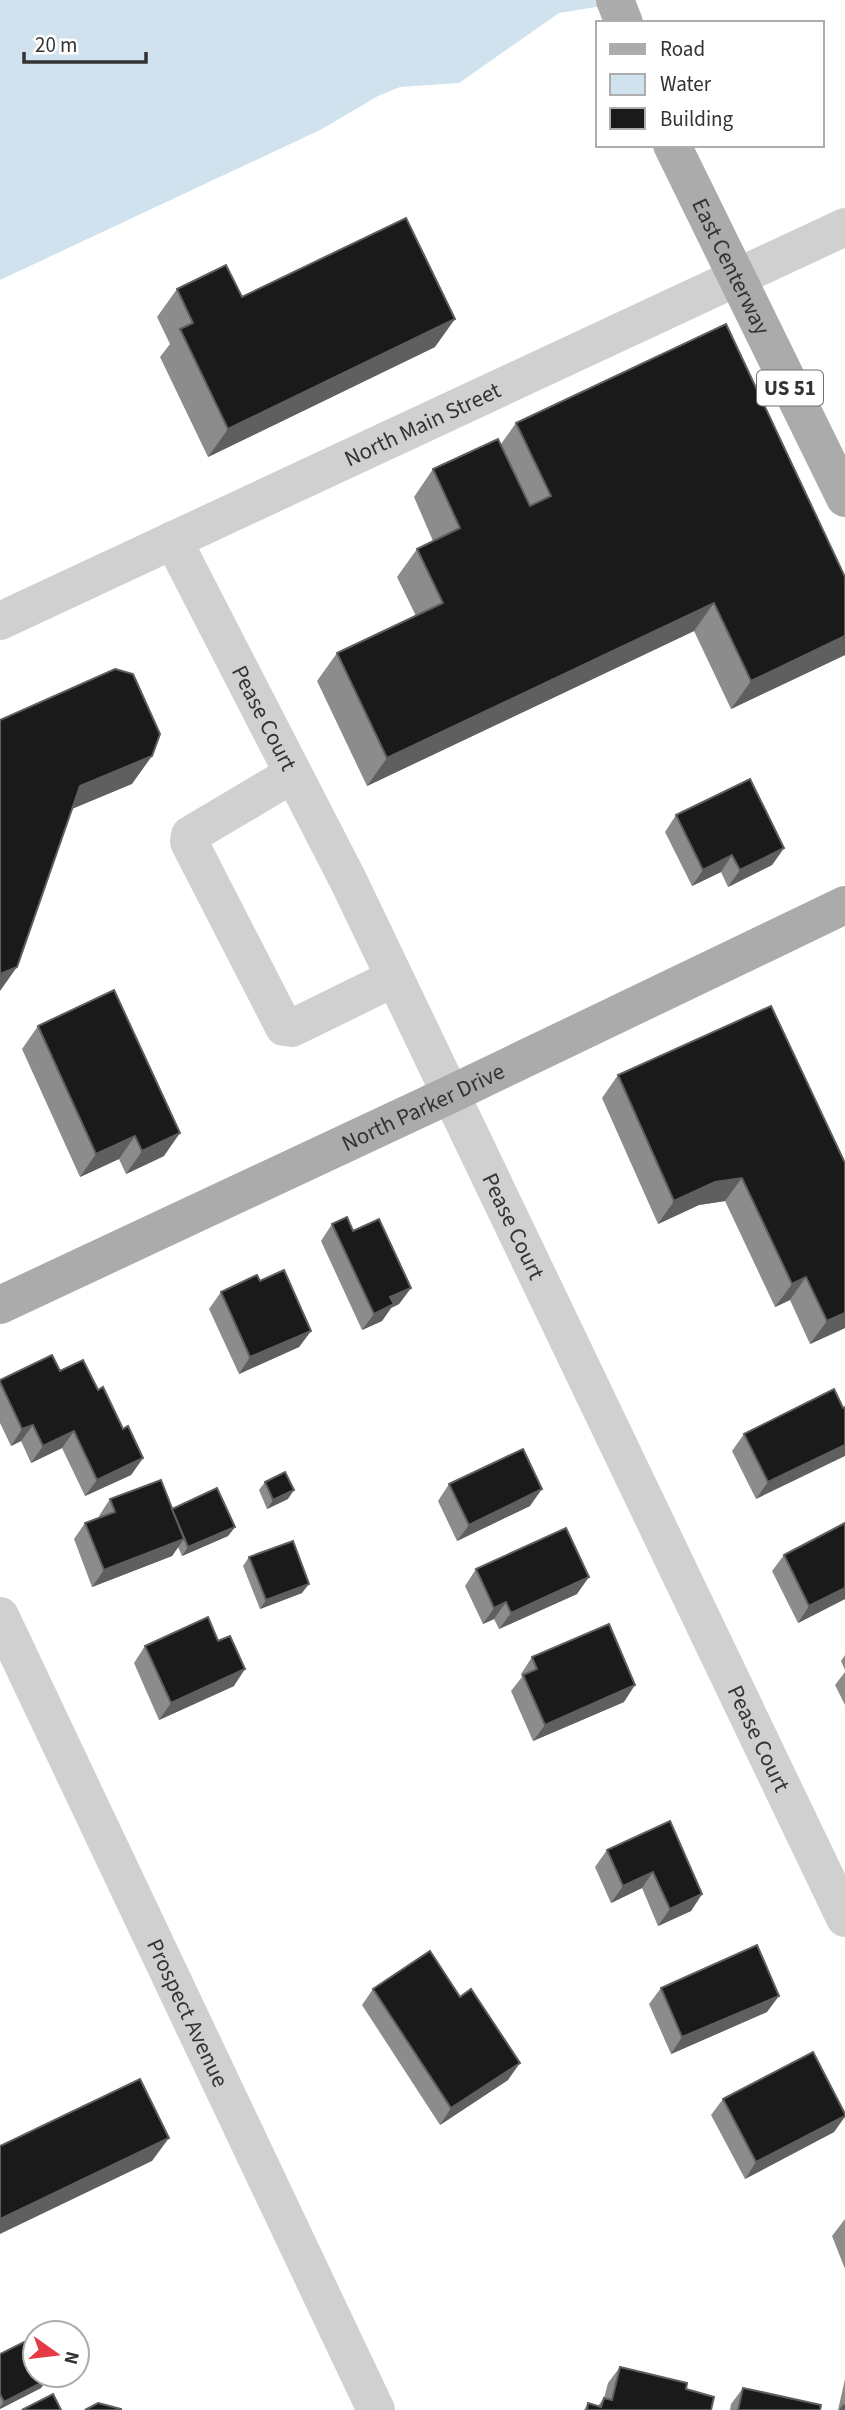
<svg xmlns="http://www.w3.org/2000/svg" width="845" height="2410" viewBox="0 0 845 2410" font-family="'Source Sans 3',sans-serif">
<rect width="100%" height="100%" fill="#fff"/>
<polygon fill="#cfe2ee" points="0,0 639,0 559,13 459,83 400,87 378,96 322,129 0,280"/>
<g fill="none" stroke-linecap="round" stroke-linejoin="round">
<g stroke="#d0d0d0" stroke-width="38">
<path id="s1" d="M173 540 348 880 845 1918"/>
<path id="s2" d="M0 621 845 227"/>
<polyline points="293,774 190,835 189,842 284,1027 292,1028 394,978"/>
<path id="s3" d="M0 1616 376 2410"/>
</g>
<g stroke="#ababab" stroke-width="38">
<polyline points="615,0 624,23"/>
<path id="s4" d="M672 145 845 498"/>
<path id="s5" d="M0 1305 449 1095 845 905"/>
</g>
</g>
<g fill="#8c8c8c">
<polygon points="177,289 242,297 435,347 208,457 160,357 170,344 157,317"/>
<polygon points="516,423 845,577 845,655 731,709 694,631 367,786 317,681 337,653 416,616 397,577 417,549 433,541 414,497 433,469 501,444"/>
<polygon points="676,815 784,848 772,865 728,887 721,872 692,886 665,832"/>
<polygon points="771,1006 845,1328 810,1344 790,1300 775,1307 725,1201 699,1205 658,1224 602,1098 618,1075"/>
<polygon points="38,1026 164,1156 126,1174 119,1159 80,1177 22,1049"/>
<polygon points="332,1224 353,1231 411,1288 399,1304 391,1308 382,1321 362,1330 321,1241"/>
<polygon points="260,1281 311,1331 299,1347 239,1374 209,1309 221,1292"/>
<polygon points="60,1371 98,1390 143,1458 131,1475 85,1496 62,1448 31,1463 21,1441 11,1446 0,1423 0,1380"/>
<polygon points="843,1408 756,1499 732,1451 744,1434"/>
<polygon points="265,1482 288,1499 267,1509 259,1490"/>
<polygon points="449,1484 530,1506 457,1541 438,1501"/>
<polygon points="110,1499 172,1509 235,1527 228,1536 182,1556 178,1547 172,1556 92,1587 74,1539 85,1523 99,1517 99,1516"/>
<polygon points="845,1523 845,1599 798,1623 772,1571 784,1555"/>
<polygon points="249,1557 302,1593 260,1609 243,1566"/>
<polygon points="476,1569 577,1594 499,1629 494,1619 483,1624 465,1586"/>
<polygon points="218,1641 234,1686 159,1720 134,1663 145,1646"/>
<polygon points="845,1655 845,1670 841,1661"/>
<polygon points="532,1657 624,1702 533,1741 511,1691 522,1677 521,1674"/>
<polygon points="845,1672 845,1705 835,1685"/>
<polygon points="607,1850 702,1894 691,1911 658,1926 642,1888 611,1903 595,1867"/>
<polygon points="661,1988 767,2012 671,2054 649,2004"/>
<polygon points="373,1989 508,2080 440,2125 362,2005"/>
<polygon points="723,2099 845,2114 845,2117 834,2132 745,2179 711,2115"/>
<polygon points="845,2219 845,2269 832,2236"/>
<polygon points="0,2354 47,2380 41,2388 0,2409"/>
<polygon points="620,2367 686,2389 711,2410 584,2410 588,2403 598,2406 604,2398 608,2383"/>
<polygon points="845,2379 845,2410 838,2410"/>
<polygon points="743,2388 820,2410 730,2410 731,2404"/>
</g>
<g fill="#5f5f5f">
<polygon points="455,319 435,347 208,457 228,429"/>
<polygon points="714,603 694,631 367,786 387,758"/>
<polygon points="845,636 845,655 731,709 751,681"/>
<polygon points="152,756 132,784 60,814 80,786"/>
<polygon points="784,848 772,865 728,887 740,870"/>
<polygon points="732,855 721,872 692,886 703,870"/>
<polygon points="17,967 0,991 0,974"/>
<polygon points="180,1133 164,1156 126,1174 142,1151"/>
<polygon points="135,1136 119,1159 80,1177 96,1154"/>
<polygon points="742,1178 725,1201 699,1205 658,1224 674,1201 715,1182"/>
<polygon points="806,1277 790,1300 775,1307 792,1284"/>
<polygon points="411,1288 399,1304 391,1308 382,1321 362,1330 374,1314 390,1297"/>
<polygon points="845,1313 845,1328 810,1344 827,1321"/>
<polygon points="311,1331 299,1347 239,1374 250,1357"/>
<polygon points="33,1425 21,1441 11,1446 22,1429"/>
<polygon points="74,1431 62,1448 31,1463 43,1446"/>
<polygon points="845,1445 845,1456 756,1499 768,1482"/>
<polygon points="143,1458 131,1475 85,1496 97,1480"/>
<polygon points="542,1489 530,1506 457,1541 469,1525"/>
<polygon points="294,1490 288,1499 267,1509 273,1500"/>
<polygon points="235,1527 228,1536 182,1556 188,1547"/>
<polygon points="184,1539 172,1556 92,1587 104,1570"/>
<polygon points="589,1577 577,1594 499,1629 511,1613"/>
<polygon points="309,1584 302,1593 260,1609 266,1600"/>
<polygon points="845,1588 845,1599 798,1623 809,1606"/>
<polygon points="506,1602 494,1619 483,1624 494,1608"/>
<polygon points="245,1669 234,1686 159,1720 171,1703"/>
<polygon points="635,1685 624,1702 533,1741 545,1725"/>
<polygon points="653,1872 642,1888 611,1903 623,1886"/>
<polygon points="702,1894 691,1911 658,1926 670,1909"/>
<polygon points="779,1996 767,2012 671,2054 682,2037"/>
<polygon points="520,2063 508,2080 440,2125 451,2108"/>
<polygon points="845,2116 834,2132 745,2179 756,2162"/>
<polygon points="169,2138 152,2161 0,2234 0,2219"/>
<polygon points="47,2380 41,2388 0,2409 0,2407 4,2402"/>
<polygon points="843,2404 845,2405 845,2410 839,2410"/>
</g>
<g fill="#1a1a1a" stroke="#5f5f5f" stroke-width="2">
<polygon points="406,218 455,319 228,429 180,329 193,323 177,289 226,265 242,297"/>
<polygon points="726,324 845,577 845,636 751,681 714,603 387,758 337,653 443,603 417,549 460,528 433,469 498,439 530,506 551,496 516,423"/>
<polygon points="115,669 133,674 160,734 152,756 80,786 17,967 0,974 0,720"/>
<polygon points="750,779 784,848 740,870 732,855 703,870 676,815"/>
<polygon points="114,990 180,1133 142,1151 135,1136 96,1154 38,1026"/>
<polygon points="771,1006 845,1163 845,1313 827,1321 806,1277 792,1284 742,1178 715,1182 674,1201 618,1075"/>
<polygon points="347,1217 353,1231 379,1219 411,1288 390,1297 394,1304 374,1314 332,1224"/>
<polygon points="284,1270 311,1331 250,1357 221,1292 257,1275 260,1281"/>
<polygon points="52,1355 60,1371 83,1360 98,1390 103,1387 123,1429 128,1426 143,1458 97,1480 74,1431 43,1446 33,1425 22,1429 0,1382 0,1380"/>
<polygon points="834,1389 843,1408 845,1407 845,1445 768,1482 744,1434"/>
<polygon points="523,1449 542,1489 469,1525 449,1484"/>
<polygon points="285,1472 294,1490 273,1500 265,1482"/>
<polygon points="161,1480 184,1539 104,1570 85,1523 115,1512 110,1499"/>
<polygon points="217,1488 235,1527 188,1547 172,1509"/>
<polygon points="845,1523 845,1588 809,1606 784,1555"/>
<polygon points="566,1528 589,1577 511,1613 506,1602 494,1608 476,1569"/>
<polygon points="293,1541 309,1584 266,1600 249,1557"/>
<polygon points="208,1617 218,1641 230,1636 245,1669 171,1703 145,1646"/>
<polygon points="609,1624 635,1685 545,1725 523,1675 537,1669 532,1657"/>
<polygon points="670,1821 702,1894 670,1909 653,1872 623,1886 607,1850"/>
<polygon points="757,1945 779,1996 682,2037 661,1988"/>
<polygon points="430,1951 460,1997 471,1989 520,2063 451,2108 373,1989"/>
<polygon points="813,2052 845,2114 845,2116 756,2162 723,2099"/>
<polygon points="140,2079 169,2138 0,2219 0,2146"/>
<polygon points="28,2340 35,2355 35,2375 45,2375 47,2380 4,2402 0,2394 0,2354"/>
<polygon points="620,2367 687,2383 686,2389 714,2397 711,2410 587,2410 588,2403 601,2407 604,2398 612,2400"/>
<polygon points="743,2388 821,2405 820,2410 738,2410"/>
<polygon points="53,2394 61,2410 22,2410"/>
<polygon points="98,2403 121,2409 121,2410 85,2410"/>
</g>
<g text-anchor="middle" stroke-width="7" stroke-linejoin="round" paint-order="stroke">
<rect fill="#fff" stroke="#707070" stroke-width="2" x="757" y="370.5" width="66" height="35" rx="5"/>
<g font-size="21" font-weight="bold" fill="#333">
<text x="790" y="395">US 51</text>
</g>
<g font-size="23" fill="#333" stroke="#fff">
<text dy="8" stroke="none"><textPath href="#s4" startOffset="135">East Centerway</textPath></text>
<text dy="8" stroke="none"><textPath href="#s2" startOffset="466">North Main Street</textPath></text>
<text dy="8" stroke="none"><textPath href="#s1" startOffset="200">Pease Court</textPath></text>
<text dy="8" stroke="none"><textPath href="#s5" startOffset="467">North Parker Drive</textPath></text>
<text dy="8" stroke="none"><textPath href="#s1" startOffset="766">Pease Court</textPath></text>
<text dy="8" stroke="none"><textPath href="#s1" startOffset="1334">Pease Court</textPath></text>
<text dy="8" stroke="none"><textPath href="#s3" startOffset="439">Prospect Avenue</textPath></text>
</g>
</g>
<rect x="596" y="21" width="228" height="126" fill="#ffffff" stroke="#adadad" stroke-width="2"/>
<rect x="610" y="44" width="35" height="10" fill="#ababab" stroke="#adadad" stroke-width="2"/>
<text x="660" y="56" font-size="21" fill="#333333">Road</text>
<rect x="610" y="74" width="35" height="21" fill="#cfe2ee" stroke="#adadad" stroke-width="2"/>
<text x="660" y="91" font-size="21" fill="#333333">Water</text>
<rect x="610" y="108" width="35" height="21" fill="#1a1a1a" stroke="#adadad" stroke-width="2"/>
<text x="660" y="126" font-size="21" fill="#333333">Building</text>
<g transform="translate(56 2354) rotate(104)"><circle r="33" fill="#ffffff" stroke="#adadad" stroke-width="2"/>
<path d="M0-5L12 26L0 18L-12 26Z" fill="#e63946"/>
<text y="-10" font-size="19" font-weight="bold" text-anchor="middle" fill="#333333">N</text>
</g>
<path d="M24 52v10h122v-10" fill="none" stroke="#333333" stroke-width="3.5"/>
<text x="35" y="52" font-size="21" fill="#333333" stroke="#ffffff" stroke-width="5" paint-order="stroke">20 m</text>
</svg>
